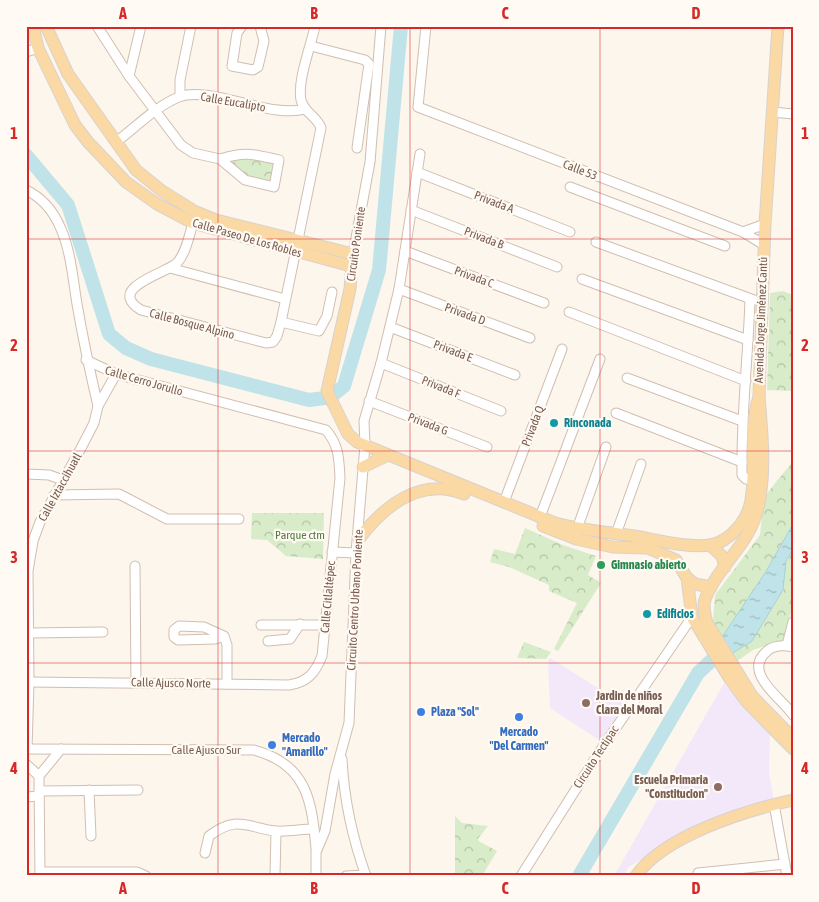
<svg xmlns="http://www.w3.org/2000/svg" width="819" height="902" viewBox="0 0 819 902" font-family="'Asap Condensed',sans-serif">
<defs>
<pattern id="park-crowns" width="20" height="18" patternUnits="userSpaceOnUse" patternTransform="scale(1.25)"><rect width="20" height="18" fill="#d8ecc9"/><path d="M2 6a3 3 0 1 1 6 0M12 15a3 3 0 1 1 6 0" fill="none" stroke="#b4c2a5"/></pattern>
<pattern id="water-ripples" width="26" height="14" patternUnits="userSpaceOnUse" patternTransform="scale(1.25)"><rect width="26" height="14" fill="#bfe3e8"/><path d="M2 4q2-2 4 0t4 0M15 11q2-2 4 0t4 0" fill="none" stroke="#a0bbbe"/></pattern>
</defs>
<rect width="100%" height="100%" fill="#fdf6ec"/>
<g fill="#f3e8fa">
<polygon points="550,658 630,708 607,745 550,708 548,661"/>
<polygon points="724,683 770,734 769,772 774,802 712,820 628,867 624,876 614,876"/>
</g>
<g fill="url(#park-crowns)">
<polygon points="243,157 277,164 273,186 244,179 230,163"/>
<polygon points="783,291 793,295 793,391 767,390 770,293"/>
<polygon points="793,461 793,606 783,640 753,650 736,662 713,621 715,595 760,535 764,497"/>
<polygon points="252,513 324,513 323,559 286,556 267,540 251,539"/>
<polygon points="525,528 563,545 596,556 588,575 601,583 558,651 554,649 577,603 549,591 549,585 509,567 490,562 494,549 515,554"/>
<polygon points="524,642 551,652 546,659 517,658"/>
<polygon points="455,816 462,823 488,826 477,840 497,851 482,876 455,876"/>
</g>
<polygon fill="url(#water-ripples)" stroke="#a5d3da" points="793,524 793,549 786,561 783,590 752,641 731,654 722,637 765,573"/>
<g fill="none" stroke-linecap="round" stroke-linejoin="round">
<g stroke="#bfe3e8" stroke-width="14">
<polyline points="26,155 68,205 109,334 126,348 151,359 309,400 325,398"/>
<polyline points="334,394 344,386 379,270 401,26"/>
<polyline points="579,876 698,673 725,648"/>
</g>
<defs>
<g id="minor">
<path d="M97 26 129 76 181 145 193 153 220 159 245 180 274 187 279 160C252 154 246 151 220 159"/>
<polyline points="242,26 237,33 232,66 253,70 258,67 264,41 260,26"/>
<polyline points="426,26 418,107 743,232 764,245"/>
<polyline points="311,46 365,60 369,64 357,148"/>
<polyline points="26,52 38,48"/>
<polyline points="129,76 141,26"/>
<polyline points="180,96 180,80 191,26"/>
<polyline points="772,112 793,114"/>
<path d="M116 142C135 128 156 106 179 97 208 85 271 119 305 109"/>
<polyline points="417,172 570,232"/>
<polyline points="570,187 725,246"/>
<path d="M26 190C43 198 54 212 61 229 71 252 73 280 77 304 83 339 90 372 98 406"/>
<polyline points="411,210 557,267"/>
<path d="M193 223C189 236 186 253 177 263 167 273 105 288 141 310L266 343 273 342 277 336 281 322 321 128C317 116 304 113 301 100 297 81 311 46 315 26"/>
<polyline points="743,232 765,224"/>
<polyline points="596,242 754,300"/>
<polyline points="405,251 544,303"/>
<polyline points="353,254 370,162 381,26"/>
<polyline points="170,268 285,299"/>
<polyline points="582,279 748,340"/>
<polyline points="399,289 530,338"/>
<path d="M750 300C748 358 741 416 742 475L746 479H753"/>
<polyline points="569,312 746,381"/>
<polyline points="281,322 319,331 327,316 332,292"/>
<polyline points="390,327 515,375"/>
<polyline points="381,363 501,411"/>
<polyline points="627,378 742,421"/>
<polyline points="369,401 487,447"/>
<polyline points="616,413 742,462"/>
<polyline points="26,474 49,475 63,480"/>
<polyline points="54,495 119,494 167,519 239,519"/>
<polyline points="504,502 562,349"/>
<polyline points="540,517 600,359"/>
<polyline points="577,529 606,447"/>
<polyline points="616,534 641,464"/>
<polyline points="332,552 356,553"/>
<polyline points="135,566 136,683"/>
<polyline points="261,625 326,625"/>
<polyline points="29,633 103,632"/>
<polyline points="224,636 215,639 178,640 174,637 174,630 179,626 204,627 224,636 227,645 227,684"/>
<polyline points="268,641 290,639 300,624"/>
<polyline points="787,645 793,622"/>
<path d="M793 647C784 645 774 645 767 651 741 673 783 699 793 715"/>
<path d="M26 682 289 685C308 682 315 673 322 656L340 478C339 459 339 445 326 430L116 374 86 360"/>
<path d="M26 749 254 750C307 764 312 801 316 849"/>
<polyline points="27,749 29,682 28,571 33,541 40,522 79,452 94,423 98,406 116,374"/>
<path d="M342 759C344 800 352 837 366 876"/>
<polyline points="26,764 39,776"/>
<polyline points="89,790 91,836"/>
<polyline points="39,791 138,790"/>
<polyline points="26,797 39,796"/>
<polyline points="774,804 787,876"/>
<path d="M205 853 209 836C237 815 246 827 275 831 288 832 302 829 314 829"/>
<polyline points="40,872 137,872 146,876"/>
<polyline points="698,873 785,864"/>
<polyline points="40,876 39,776 61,749"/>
<polyline points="275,876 276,831"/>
<polyline points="316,876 316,852 325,831 335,774 349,723 356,553 365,445 364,421 381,363 399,289 420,154"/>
<polyline points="346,876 366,875"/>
<polyline points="521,876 600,751 692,617"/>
</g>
<g id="major">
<polyline points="33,26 38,48 75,125 88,142 126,182 157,204 193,223 351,266"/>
<path d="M46 26 68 74 136 170 162 191 194 211 216 220 353 254 350 289 327 391 348 434 357 442 555 523C581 530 607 532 634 536 658 540 686 548 710 545 730 542 748 520 751 500 757 466 748 430 759 397"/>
<path d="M778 26 765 224 759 396C762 434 767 477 756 515 746 547 718 567 706 597 702 605 705 615 707 623L752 696 793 738"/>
<polyline points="363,467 388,455"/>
<polyline points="543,526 576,539 613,547 648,548 676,560 687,578 692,617 730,679 746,701 793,749"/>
<path d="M358 540C383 507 420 476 464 494"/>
<polyline points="710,545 722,556 725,567"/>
<polyline points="687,578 695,584 711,587"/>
<path d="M636 876C663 836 747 810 793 800"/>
</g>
</defs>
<use href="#minor" stroke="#d1beb0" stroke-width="11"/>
<use href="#major" stroke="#dad1cd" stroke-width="13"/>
<use href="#minor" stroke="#fff" stroke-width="9"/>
<use href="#major" stroke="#fbd9a5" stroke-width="11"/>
</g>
<path fill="none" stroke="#d62828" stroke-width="1" stroke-opacity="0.55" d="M218 26V876M410 26V876M600 26V876M26 239H793M26 451H793M26 663H793"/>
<g fill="#0f9aa8" stroke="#fffaf3" stroke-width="2">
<circle cx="554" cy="423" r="5"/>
<circle cx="647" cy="614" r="5"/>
</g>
<circle fill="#2e9e5b" stroke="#fffaf3" stroke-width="2" cx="601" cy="565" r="5"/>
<g fill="#8d6e63" stroke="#fffaf3" stroke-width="2">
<circle cx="586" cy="703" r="5"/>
<circle cx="718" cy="787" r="5"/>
</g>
<g fill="#3f7fe0" stroke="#fffaf3" stroke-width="2">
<circle cx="421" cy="712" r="5"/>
<circle cx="519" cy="717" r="5"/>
<circle cx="272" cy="745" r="5"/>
</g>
<g text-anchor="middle" stroke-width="4.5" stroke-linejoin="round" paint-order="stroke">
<g font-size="12" fill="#7a5c4d" stroke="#fffaf3">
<text transform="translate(233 102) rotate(10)" y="4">Calle Eucalipto</text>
<text transform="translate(580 170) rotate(21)" y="4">Calle 53</text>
<text transform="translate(494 202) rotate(21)" y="4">Privada A</text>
<text transform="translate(247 238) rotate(16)" y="4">Calle Paseo De Los Robles</text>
<text transform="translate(484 238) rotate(21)" y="4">Privada B</text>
<text transform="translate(356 244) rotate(-82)" y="4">Circuito Poniente</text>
<text transform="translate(474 277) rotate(20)" y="4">Privada C</text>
<text transform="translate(465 314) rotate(20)" y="4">Privada D</text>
<text transform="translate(761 320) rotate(-88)" y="4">Avenida Jorge Jiménez Cantú</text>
<text transform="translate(192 324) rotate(15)" y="4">Calle Bosque Alpino</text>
<text transform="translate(453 351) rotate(21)" y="4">Privada E</text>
<text transform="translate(144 381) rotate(16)" y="4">Calle Cerro Jorullo</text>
<text transform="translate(441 387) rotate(22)" y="4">Privada F</text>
<text transform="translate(428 424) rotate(21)" y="4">Privada G</text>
<text transform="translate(533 426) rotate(-69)" y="4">Privada Q</text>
<text transform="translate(60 487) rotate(-61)" y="4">Calle Iztaccíhuatl</text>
<text transform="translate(328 597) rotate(-85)" y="4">Calle Citlaltépec</text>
<text transform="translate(355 600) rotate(-87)" y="4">Circuito Centro Urbano Poniente</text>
<text transform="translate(171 683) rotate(1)" y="4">Calle Ajusco Norte</text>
<text x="206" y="754">Calle Ajusco Sur</text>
<text transform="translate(596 757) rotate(-57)" y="4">Circuito Tectipac</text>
</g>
<g font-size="12" font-weight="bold" fill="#0d838f" stroke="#fffaf3" text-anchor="start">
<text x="564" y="427">Rinconada</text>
<text x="657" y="618">Edificios</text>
</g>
<g font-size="12" fill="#537a41" stroke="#fffaf3">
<text x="300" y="539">Parque ctm</text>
</g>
<g font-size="12" font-weight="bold" fill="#27864d" stroke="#fffaf3" text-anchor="start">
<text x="611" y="569">Gimnasio abierto</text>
</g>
<g font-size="12" font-weight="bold" fill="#785e54" stroke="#fffaf3" text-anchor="start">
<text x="596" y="700">Jardin de niños<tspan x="596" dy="14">Clara del Moral</tspan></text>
<text x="708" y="784" text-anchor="end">Escuela Primaria<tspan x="708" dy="14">"Constitucion"</tspan></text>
</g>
<g font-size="12" font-weight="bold" fill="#366cbe" stroke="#fffaf3" text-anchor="start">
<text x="431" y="716">Plaza "Sol"</text>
<text x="519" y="736" text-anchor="middle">Mercado<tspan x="519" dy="14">"Del Carmen"</tspan></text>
<text x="282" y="742">Mercado<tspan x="282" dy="14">"Amarillo"</tspan></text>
</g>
</g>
<rect width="819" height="902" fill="none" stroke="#fffaf3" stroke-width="55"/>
<rect x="28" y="28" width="764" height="846" fill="none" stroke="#d62828" stroke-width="2"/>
<g font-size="16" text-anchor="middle" font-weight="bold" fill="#d62828">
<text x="123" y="19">A</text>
<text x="314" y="19">B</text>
<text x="505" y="19">C</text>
<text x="696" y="19">D</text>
<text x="14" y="139">1</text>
<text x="805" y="139">1</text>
<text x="14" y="351">2</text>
<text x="805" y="351">2</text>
<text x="14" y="563">3</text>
<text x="805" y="563">3</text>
<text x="14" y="774">4</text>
<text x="805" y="774">4</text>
<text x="123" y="894">A</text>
<text x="314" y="894">B</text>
<text x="505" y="894">C</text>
<text x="696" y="894">D</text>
</g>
</svg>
